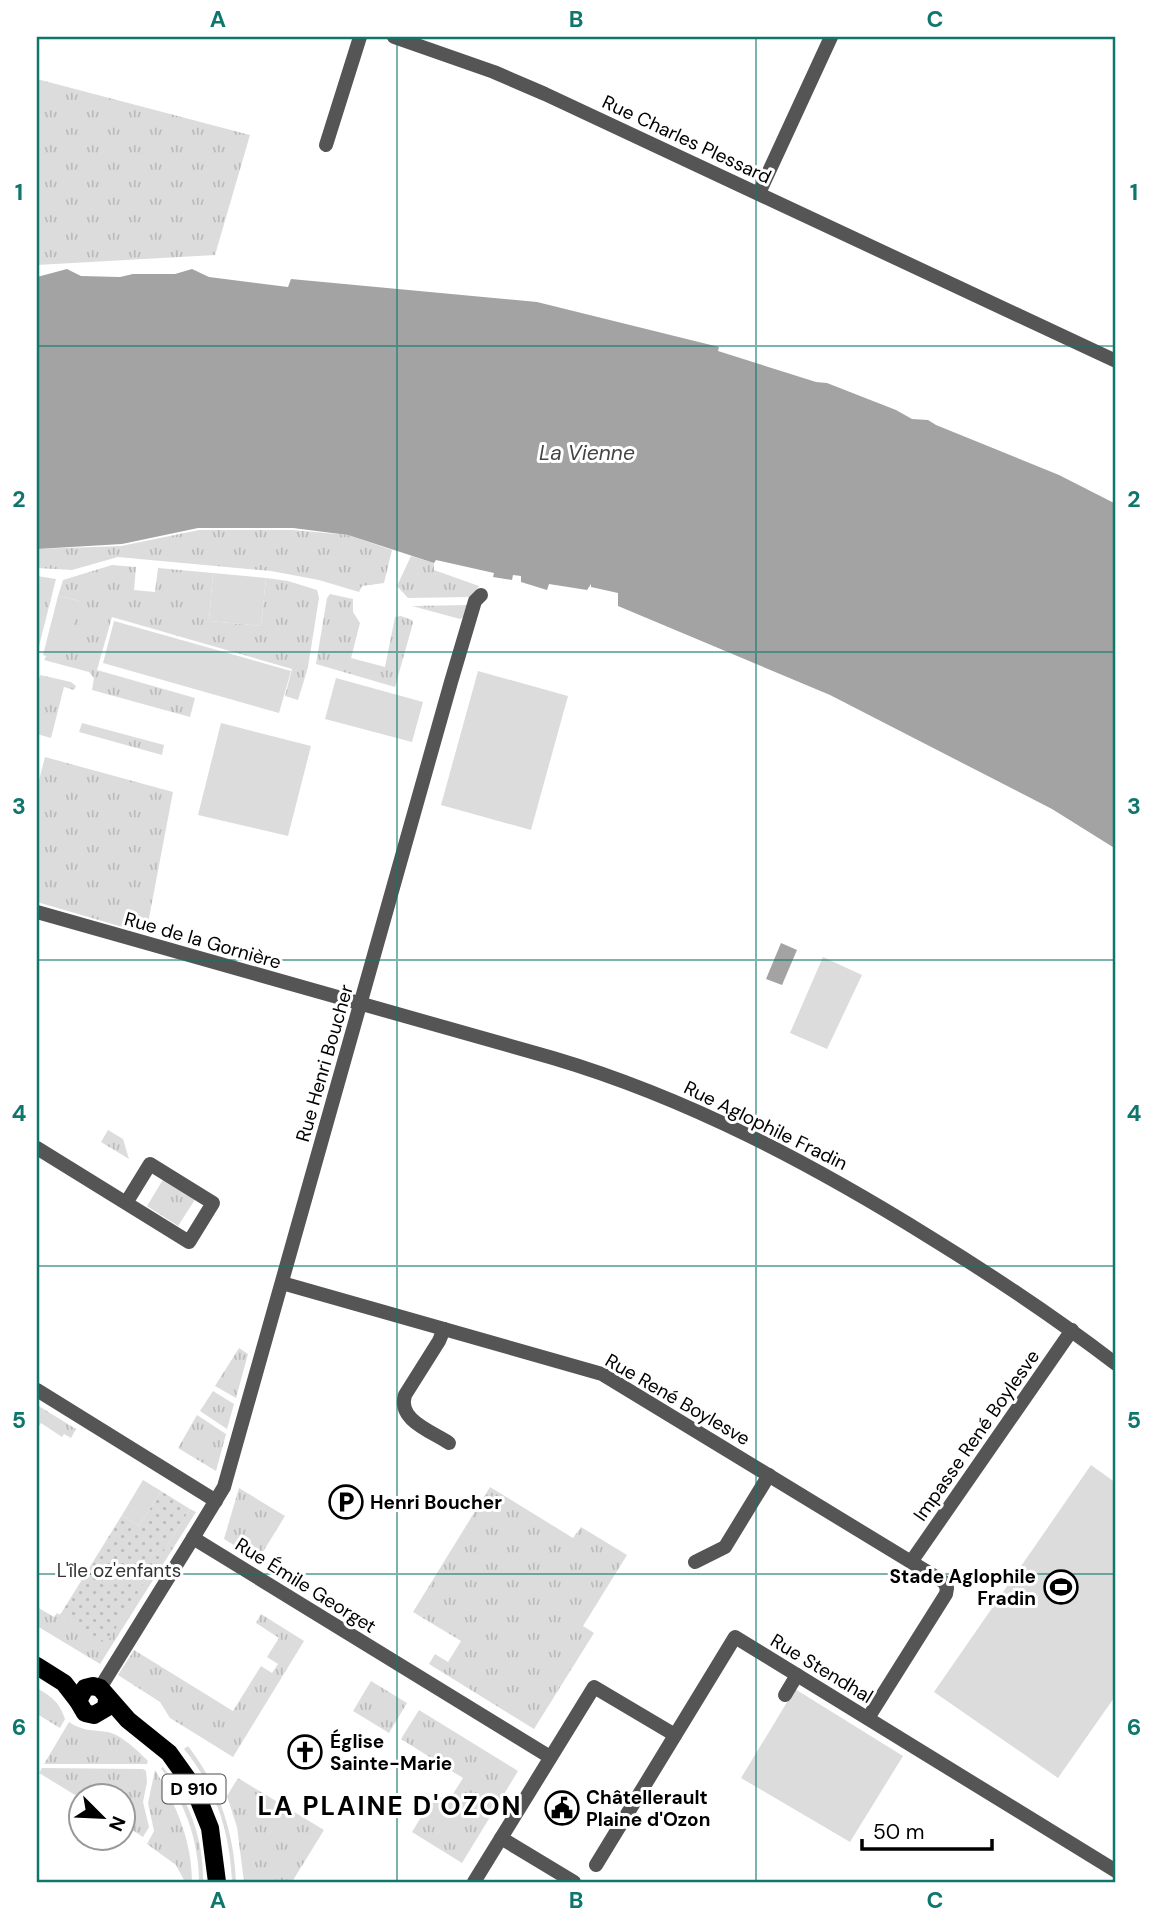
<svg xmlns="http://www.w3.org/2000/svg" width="1153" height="1919" viewBox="0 0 1153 1919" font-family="'DM Sans',sans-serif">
<defs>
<pattern id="grass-tufts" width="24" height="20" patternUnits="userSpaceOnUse" patternTransform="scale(1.75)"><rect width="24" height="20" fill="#dcdcdc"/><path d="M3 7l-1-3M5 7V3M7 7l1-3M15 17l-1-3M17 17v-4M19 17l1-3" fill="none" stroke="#bbb"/></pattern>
<pattern id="park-dots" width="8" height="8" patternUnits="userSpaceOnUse" patternTransform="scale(1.75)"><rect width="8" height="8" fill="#dcdcdc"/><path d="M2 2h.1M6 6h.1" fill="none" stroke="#bbb" stroke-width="1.8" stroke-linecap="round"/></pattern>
</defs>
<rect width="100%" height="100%" fill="#fff"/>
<g fill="url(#grass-tufts)">
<polygon points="37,79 250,135 215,255 37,265"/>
<polygon points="199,530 293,530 348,535 392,550 384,583 362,586 359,592 319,580 271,571 118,557 72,570 37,568 37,549 121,546"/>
<polygon points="411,556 434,563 434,570 479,586 471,597 408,598 397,586"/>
<polygon points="112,565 136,567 134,590 155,592 158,568 213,573 209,621 261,626 266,578 288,581 317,590 319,598 308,667 298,700 285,696 292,669 112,617 97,670 195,698 190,717 92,690 94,678 89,672 44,660 79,601 58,596 63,580"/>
<polygon points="37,576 56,579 37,654"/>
<polygon points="330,594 353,599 353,612 360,623 351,658 385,667 395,617 401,616 412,620 413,623 395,687 316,664 327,598"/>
<polygon points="468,605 465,616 460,619 412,606"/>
<polygon points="40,675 71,682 76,686 74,690 64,687 51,738 37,734 37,688"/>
<polygon points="82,723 164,745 162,755 79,732"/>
<polygon points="45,757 173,792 148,923 135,920 133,930 37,902 37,788"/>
<polygon points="108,1130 123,1139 129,1159 101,1142"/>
<polygon points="164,1178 196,1198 178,1226 147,1206"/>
<polygon points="239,1348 248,1354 236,1398 215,1386"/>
<polygon points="213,1391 234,1404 227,1429 200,1411"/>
<polygon points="37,1405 76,1429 71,1438 64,1434 62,1437 41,1423 37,1429"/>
<polygon points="197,1415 226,1434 216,1471 178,1448"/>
<polygon points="490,1487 573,1538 581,1527 627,1555 583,1626 594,1633 534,1729 429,1664 435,1654 448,1662 461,1641 413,1612"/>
<polygon points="239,1488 285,1516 258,1560 224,1539"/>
<polygon points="190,1509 196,1512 100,1664 37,1626 37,1607 54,1617 57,1613 106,1643"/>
<polygon points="261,1614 304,1641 233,1757 170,1718 160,1702 118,1675 134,1650 233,1711 261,1666 272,1673 278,1664 267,1657 279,1638 256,1623"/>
<polygon points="371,1681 407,1703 389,1733 353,1711"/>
<path d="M37 1688C52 1697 59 1702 65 1719L60 1728 37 1714Z"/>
<polygon points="419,1710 518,1771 462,1863 412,1832 435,1794 448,1802 463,1778 401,1739"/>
<path d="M69 1722C82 1731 92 1730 107 1732 121 1734 138 1751 148 1761L147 1764H44Z"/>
<path d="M188 1746C219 1786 234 1832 236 1882H232C230 1832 216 1788 184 1749Z"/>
<path d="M163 1767C189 1799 204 1840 203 1882H199C199 1840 184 1802 161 1768Z"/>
<polygon points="42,1768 143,1769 146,1771 147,1782 143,1802 149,1827 143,1837 123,1824 122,1797 80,1797 80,1798 39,1773"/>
<path d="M155 1770C176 1804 192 1841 192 1882H185L176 1865 147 1844 154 1831 148 1803Z"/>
<polygon points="238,1778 324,1830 292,1882 244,1882 237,1827 227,1796"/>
</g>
<polygon fill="url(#park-dots)" points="161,1491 190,1509 106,1644 60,1615 122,1515 139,1526"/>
<g fill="#dcdcdc">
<polygon points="213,573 266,578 261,626 209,621"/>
<polygon points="58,596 79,601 64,661 43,655"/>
<polygon points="114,621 291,671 279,713 103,663"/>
<polygon points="478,671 568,696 531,830 441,805"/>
<polygon points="336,678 423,702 412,742 325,719"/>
<polygon points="221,723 311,746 288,836 198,815"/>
<polygon points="823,957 862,975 827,1049 790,1033"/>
<polygon points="1091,1465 1116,1483 1116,1695 1058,1778 934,1692"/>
<polygon points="143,1480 161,1491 139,1526 122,1515"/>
<polygon points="795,1689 903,1756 850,1842 741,1778"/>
</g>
<g fill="#a3a3a3">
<polygon points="67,269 81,276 120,277 133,274 175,274 192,269 209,277 288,287 291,279 537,302 719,347 718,351 816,382 827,383 896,410 912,419 928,420 936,425 1059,475 1116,504 1116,849 1052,809 830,695 618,606 618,593 591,587 591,584 587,590 549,584 547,590 521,582 521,576 513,575 512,580 493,577 494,573 436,560 434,563 348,535 293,528 198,528 122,544 37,549 37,277"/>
<polygon points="781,943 797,950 782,985 766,979"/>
</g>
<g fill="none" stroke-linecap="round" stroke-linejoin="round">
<g stroke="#555" stroke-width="14">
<polyline points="394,37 494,72 545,94 1116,361"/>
<polyline points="326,145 360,37"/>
<polyline points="759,193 831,37"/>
<path d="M37 912 553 1058C688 1098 812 1164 931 1238 996 1278 1056 1318 1116 1364"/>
<polyline points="37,1148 189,1242 213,1203 150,1164 126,1203"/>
<polyline points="282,1283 602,1374 944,1582 947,1588 946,1594 868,1718"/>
<path d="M444 1329 439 1341 405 1395C397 1420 431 1431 449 1443"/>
<polyline points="37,1390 216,1501"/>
<polyline points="193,1538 224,1487 451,682 475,601 481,595"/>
<polyline points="695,1562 725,1547 769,1475"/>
<polyline points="911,1562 1072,1330"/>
<polyline points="100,1688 193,1538 550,1757"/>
<polyline points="785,1695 797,1675"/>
<polyline points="501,1838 574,1882"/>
<polyline points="596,1865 735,1637 1116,1871"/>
<polyline points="474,1882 594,1687 675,1735"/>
</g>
<g stroke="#000" stroke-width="18">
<polyline points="37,1666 64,1683 78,1701"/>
<polyline points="107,1699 106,1708 94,1715 85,1713 78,1701 85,1688 93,1686 100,1688 128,1720 169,1753 194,1788 210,1828 217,1882"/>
</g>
</g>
<path fill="none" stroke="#0f766e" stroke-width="2" stroke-opacity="0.55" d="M397 37V1882M756 37V1882M37 346H1116M37 652H1116M37 960H1116M37 1266H1116M37 1574H1116"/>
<defs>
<symbol id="parking-ring" viewBox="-11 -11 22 22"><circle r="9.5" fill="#fff" stroke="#000" stroke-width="1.5"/><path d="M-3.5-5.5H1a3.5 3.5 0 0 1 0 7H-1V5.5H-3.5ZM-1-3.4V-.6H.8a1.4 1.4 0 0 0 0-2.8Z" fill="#000"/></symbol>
<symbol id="stadium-ring" viewBox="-11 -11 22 22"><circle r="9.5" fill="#fff" stroke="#000" stroke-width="1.5"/><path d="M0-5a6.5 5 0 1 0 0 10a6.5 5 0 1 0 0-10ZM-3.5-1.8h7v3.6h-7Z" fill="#000"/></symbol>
<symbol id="church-ring" viewBox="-11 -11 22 22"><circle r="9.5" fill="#fff" stroke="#000" stroke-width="1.5"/><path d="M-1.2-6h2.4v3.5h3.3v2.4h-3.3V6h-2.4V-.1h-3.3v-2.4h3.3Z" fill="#000"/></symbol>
<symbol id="civic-ring" viewBox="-11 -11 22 22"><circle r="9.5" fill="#fff" stroke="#000" stroke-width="1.5"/><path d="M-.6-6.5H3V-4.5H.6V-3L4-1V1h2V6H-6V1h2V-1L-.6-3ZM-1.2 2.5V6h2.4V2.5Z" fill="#000"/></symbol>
</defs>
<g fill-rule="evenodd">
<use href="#parking-ring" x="327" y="1483" width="38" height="38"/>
<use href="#stadium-ring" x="1042" y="1568" width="38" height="38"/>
<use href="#church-ring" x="286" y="1733" width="38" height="38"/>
<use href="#civic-ring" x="543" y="1789" width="38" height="38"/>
</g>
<g text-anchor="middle" stroke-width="6" stroke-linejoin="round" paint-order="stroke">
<rect fill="#fff" stroke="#4c4c4c" stroke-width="2" x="162.5" y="1774.5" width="63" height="29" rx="5"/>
<g font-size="18" font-weight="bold" fill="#000">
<text x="194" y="1795">D 910</text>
</g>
<g font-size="19" fill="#000" stroke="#fff">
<text transform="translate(687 139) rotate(25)" y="7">Rue Charles Plessard</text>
<text transform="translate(203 940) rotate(16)" y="7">Rue de la Gornière</text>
<text transform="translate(324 1063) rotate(-74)" y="7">Rue Henri Boucher</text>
<text transform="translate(766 1125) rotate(26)" y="7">Rue Aglophile Fradin</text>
<text transform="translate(678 1399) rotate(30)" y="7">Rue René Boylesve</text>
<text transform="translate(976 1435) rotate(-55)" y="7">Impasse René Boylesve</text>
<text transform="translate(306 1585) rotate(32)" y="7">Rue Émile Georget</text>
<text transform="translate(822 1668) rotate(31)" y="7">Rue Stendhal</text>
</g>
<g font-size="19" font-weight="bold" fill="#000" stroke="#fff" text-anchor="start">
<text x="370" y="1509">Henri Boucher</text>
<text x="1036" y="1583" text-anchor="end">Stade Aglophile<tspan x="1036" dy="22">Fradin</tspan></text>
<text x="330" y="1748">Église<tspan x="330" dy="22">Sainte-Marie</tspan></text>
<text x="586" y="1804">Châtellerault<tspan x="586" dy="22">Plaine d'Ozon</tspan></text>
</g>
<g font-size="19" fill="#333" stroke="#fff">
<text x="119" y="1577">L'île oz'enfants</text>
</g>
<g font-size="21" font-style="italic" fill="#444" stroke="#fff">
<text x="587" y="460">La Vienne</text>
</g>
<g font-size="26" font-weight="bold" letter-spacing="2" fill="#000" stroke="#fff">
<text x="390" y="1815">LA PLAINE D'OZON</text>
</g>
</g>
<rect width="1153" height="1919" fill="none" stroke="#ffffff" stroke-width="77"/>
<g transform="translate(102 1817) rotate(114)"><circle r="33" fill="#ffffff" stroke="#999999" stroke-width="2"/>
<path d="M0-5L12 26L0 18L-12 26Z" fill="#000000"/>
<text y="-10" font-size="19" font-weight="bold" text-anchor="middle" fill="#000000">N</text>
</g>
<path d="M862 1839v10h130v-10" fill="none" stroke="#000000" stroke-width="3.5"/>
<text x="873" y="1839" font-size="21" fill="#000000" stroke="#ffffff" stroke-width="5" paint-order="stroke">50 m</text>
<rect x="38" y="38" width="1076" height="1843" fill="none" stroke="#0f766e" stroke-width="2.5"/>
<g font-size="23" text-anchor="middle" font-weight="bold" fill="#0f766e">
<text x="218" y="27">A</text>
<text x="576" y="27">B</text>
<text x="935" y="27">C</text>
<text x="19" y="200">1</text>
<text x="1134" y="200">1</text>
<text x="19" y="507">2</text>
<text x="1134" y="507">2</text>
<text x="19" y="814">3</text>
<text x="1134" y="814">3</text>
<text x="19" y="1121">4</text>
<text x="1134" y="1121">4</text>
<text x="19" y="1428">5</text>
<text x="1134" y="1428">5</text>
<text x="19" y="1735">6</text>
<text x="1134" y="1735">6</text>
<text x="218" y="1908">A</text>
<text x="576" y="1908">B</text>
<text x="935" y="1908">C</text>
</g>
</svg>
